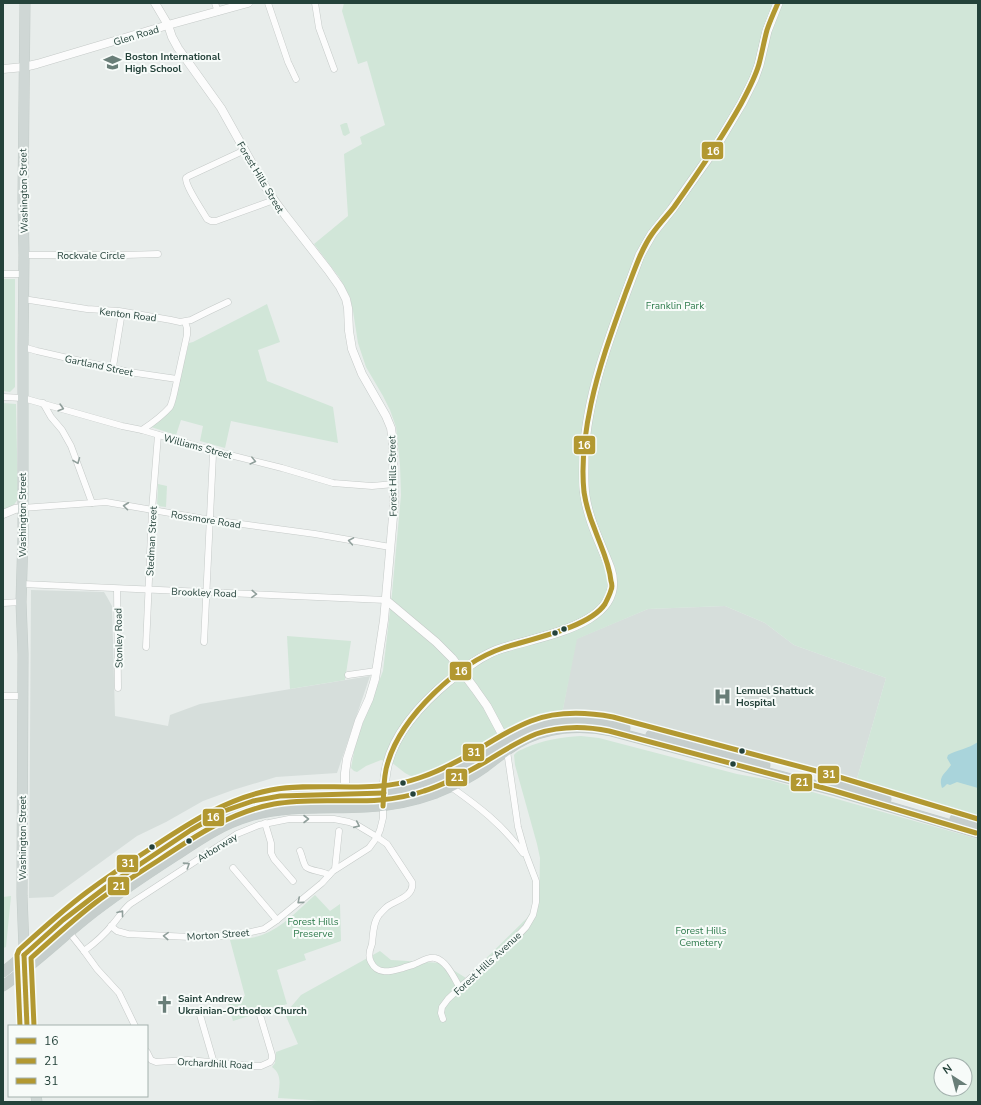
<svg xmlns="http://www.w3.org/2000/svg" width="981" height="1105" viewBox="0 0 981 1105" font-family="'Nunito Sans',sans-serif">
<rect width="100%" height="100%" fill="#e8edeb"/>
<g fill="#d6dedb">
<polygon points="31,590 104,592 107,597 112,606 115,716 168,726 170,715 200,704 370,676 337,773 276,777 233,790 203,801 166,822 137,836 53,897 29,898"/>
<polygon points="725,606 765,623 794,645 886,678 856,782 673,731 610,716 583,713 562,714 576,639 648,609"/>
</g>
<g fill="#d1e6d8" fill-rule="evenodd">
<polygon points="344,3 978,3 978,818 856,782 886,678 794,645 765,623 725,606 648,609 577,639 562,714 512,735 427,780 418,780 405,773 391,762 381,760 366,766 357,772 354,771 351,768 356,741 383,671 392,594 401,495 400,465 396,427 390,410 383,396 366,367 358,343 353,311 350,297 339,277 314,244 348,216 344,154 362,144 360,137 385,125 367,61 358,64 342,11"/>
<polygon points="345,123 347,123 350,133 345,136 343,135 340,125"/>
<polygon points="3,279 15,279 15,387 10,392 3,391"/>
<polygon points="267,304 280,342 258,350 267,381 333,407 338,443 231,421 225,448 200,441 203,426 181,420 176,435 151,427 171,408 176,394 189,343 193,342"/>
<polygon points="3,403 16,404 18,499 13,506 3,510"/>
<polygon points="158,484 167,486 166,507 157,506"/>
<polygon points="287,636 351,641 345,680 290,689"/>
<path d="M581 736 599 738 737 774 770 780 978 839V1102H327L310 1100 278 1098C279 1086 283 1075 272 1067L275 1063 276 1052 298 1044 285 1014 301 995 380 951 391 960 442 963 466 978 527 918 539 899 540 858 537 844 515 765 514 755C517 751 521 750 525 748 543 740 561 737 581 736ZM941 1065H965V1089H941Z"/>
<path d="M315 895 330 911 340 904 341 941 304 954 306 960 277 970 287 1004 233 1021 228 1004 245 996 230 940C240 939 252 939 262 935 282 928 299 909 315 895Z"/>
<polygon points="11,896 6,947 3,948 3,897"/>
</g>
<path fill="#a9d4db" d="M978 742V788L957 782 950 785 947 784 944 787 942 788C938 776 945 774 951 765L947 758 948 755C957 750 968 749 978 742Z"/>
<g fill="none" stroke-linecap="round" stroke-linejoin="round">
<defs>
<g id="minor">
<polyline points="215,3 218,12"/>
<polyline points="268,3 288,62 296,79"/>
<polyline points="315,3 319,28 334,69"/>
<path d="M245 150 189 176 186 178C185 186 202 210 207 219L211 221H216L274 200"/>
<polyline points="24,255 125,255 158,254"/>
<polyline points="3,274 23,274"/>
<polyline points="23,299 87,309 119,311 171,320 180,322 191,320 209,311 228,302"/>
<polyline points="23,347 37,351 129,372 177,379"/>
<polyline points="113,367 122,312"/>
<polyline points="3,397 23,398 122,426 142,430 214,451 282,468 333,483 372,486 394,484"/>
<polyline points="43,403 51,417 62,430 71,446 92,503"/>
<path d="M142 430C151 424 163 415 170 407 172 403 173 398 174 394L187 335V328L185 322"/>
<polyline points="22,508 106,502 205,519 315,534 390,547"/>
<polyline points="22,584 386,600"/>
<polyline points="117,589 118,688"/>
<polyline points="3,603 21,602"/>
<polyline points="204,642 213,454 214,451"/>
<polyline points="146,647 152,510 158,435"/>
<polyline points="348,675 376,671"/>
<polyline points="3,696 22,696"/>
<path d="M451 787C478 806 503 825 523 853"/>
<polyline points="265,823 271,843 271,853 274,859 293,881"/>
<path d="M300 851C302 855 303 863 306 867 310 871 323 871 329 875"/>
<polyline points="233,868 277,920"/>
<polyline points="335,869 339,831"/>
<polyline points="111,926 117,931 128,934 190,937 221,936 251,932 264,929 277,920 322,883 333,871 369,848 377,837 380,830 383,818 383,806"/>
<polyline points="69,932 84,951 97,969 119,993 135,1026"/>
<path d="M84 951C95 943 105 934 113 924 119 917 123 910 130 904L237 834 259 825 289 819H334L349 822 357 825 377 837 387 844 412 882C415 896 397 900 388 906 385 908 382 912 379 915 373 922 373 935 372 944 370 949 368 957 371 962 378 976 392 971 403 968 407 966 411 966 415 964 421 962 428 956 435 958 447 961 454 978 460 988"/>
<polyline points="200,1015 214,1063"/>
<polyline points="443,1019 441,1013 442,1007 448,999 465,983 507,947 526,927 533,915 536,902 536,881 525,852 518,827 507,751"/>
<polyline points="147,1052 151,1060 156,1062 188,1060 254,1066 261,1066 270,1062 272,1059 272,1055 260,1015"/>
</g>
<g id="tertiary">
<polyline points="155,3 168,25 172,37 178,48 221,108 263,183 274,200 285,215 328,270 340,287 346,299 348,308 349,331 352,349 362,374 386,416 391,428 393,443 394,505 384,620 375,679 369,699 359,721 347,759 345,773 345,794"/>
<polyline points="3,69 24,67 37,64 168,25 248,3"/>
<polyline points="3,514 15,509 22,508"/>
<polyline points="386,600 436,642 452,658 475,689 487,706 503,736 507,747"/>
</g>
<g id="secondary">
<path d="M473 663C482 657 492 651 503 648 539 636 629 625 610 568 601 544 589 522 585 496 583 483 584 470 584 457 587 387 616 321 640 255L652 234 672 209 714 150 742 103 754 79 759 65 767 31 778 3"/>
<path d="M383 806C384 793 384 779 387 766 395 731 424 701 451 679"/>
</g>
<g id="primary">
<polyline points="25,3 23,198 24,255 23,347 23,536 21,602 23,654 22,896 27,1026"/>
<polyline points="36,1096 37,1102"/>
</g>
<g id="trunk">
<polyline points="651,735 765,765"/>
<polyline points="836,784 886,799"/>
<polyline points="955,819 978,826"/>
<path d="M3 972C28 953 50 930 75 911 105 887 137 866 169 844 196 826 223 808 255 800 294 790 334 796 373 794 392 793 410 789 428 783 479 765 520 721 577 720 594 720 610 724 625 728"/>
<path d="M3 986C32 966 58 941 85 919 114 896 144 876 175 856 199 840 222 824 250 816 288 805 327 809 366 807 390 806 414 801 436 793 453 786 470 778 485 767 496 759 506 750 518 743 546 727 580 724 611 731L836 791 978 833"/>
</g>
</defs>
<use href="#minor" stroke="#c5cac8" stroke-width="7"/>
<use href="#tertiary" stroke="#c5cac8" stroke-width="9"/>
<use href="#secondary" stroke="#c3cbc8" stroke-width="10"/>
<use href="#primary" stroke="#c3ccc9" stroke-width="11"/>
<use href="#trunk" stroke="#c3ccc9" stroke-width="11"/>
<use href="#minor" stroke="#fcfcfc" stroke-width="6"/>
<use href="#tertiary" stroke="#fcfcfc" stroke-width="8"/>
<use href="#secondary" stroke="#fcfcfc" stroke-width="9"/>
<use href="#primary" stroke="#cfd7d5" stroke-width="10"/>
<use href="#trunk" stroke="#c6cecc" stroke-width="10"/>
<defs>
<polyline id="secondary-bridge" points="451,679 473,663"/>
</defs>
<use href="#secondary-bridge" stroke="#c3cbc8" stroke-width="10" stroke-linecap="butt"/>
<use href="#secondary-bridge" stroke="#fcfcfc" stroke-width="9"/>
<defs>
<g id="bus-1">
<path d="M383 806C384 792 383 776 388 762 402 716 458 663 503 648 530 639 589 628 605 604 607 600 610 594 611 590 612 588 612 584 611 581 609 562 601 547 595 530 590 518 586 505 584 492 581 463 585 432 591 404 599 366 613 328 626 292 634 272 640 251 652 234 659 224 667 216 674 207 698 173 721 140 741 104 748 91 755 78 759 64 762 53 764 41 767 30 770 21 774 12 778 3"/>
<polyline points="24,955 63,920 106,887 191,830 224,811 253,801 280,796 384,793"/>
<polyline points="24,955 27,1026"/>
</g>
<path id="bus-2" d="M34 1026 31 958C52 939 73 920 95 903 115 888 137 874 159 860 195 836 231 812 274 804 325 795 373 809 424 791 446 784 466 773 485 762 502 752 518 741 536 734 560 726 585 726 609 731L835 791 976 833"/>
<path id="bus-3" d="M20 1026 17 955 19 950C41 930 63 910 87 892 107 877 128 863 150 849 188 824 225 799 271 790 320 781 371 795 419 778 440 771 459 761 479 749 495 739 513 728 531 721 557 711 586 712 613 717L839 777 978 819"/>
</defs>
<use href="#bus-1" stroke="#f7fbf9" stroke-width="8"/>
<use href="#bus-2" stroke="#f7fbf9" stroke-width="8"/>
<use href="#bus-3" stroke="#f7fbf9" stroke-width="8"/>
<use href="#bus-1" stroke="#b29831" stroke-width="5"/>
<use href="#bus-2" stroke="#b29831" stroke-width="5"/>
<use href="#bus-3" stroke="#b29831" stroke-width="5"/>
</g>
<defs><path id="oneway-chevron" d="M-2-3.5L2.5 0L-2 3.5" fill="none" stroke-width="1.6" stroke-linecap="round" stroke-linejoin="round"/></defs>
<g stroke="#909f9b">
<use href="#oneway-chevron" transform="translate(61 408) rotate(16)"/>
<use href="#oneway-chevron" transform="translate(77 461) rotate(68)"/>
<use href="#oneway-chevron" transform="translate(253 461) rotate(14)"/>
<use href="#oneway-chevron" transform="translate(126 506) rotate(-173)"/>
<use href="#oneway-chevron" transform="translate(351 541) rotate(-170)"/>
<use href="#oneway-chevron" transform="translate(254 594) rotate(3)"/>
<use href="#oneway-chevron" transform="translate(306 819)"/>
<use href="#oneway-chevron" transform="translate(357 825) rotate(24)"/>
<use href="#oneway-chevron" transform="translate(187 865) rotate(-33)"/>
<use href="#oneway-chevron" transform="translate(300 901) rotate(140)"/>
<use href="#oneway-chevron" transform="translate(121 913) rotate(-52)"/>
<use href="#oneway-chevron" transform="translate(166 936) rotate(-177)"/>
</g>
<defs>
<symbol id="school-bare" viewBox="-9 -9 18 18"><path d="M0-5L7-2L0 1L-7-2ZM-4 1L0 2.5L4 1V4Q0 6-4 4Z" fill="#697e78" stroke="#f7fbf9" stroke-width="2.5" paint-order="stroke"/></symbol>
<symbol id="hospital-bare" viewBox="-9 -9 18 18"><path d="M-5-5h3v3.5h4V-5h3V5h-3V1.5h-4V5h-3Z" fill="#697e78" stroke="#f7fbf9" stroke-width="2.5" paint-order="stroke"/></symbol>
<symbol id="church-bare" viewBox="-9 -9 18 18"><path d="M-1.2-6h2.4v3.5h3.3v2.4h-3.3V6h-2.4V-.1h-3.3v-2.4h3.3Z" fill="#697e78" stroke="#f7fbf9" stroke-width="2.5" paint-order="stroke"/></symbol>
</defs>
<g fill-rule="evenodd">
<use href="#school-bare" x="100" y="50" width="25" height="25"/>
<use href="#hospital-bare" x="710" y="684" width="25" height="25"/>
<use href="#church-bare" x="152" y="992" width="25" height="25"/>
</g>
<g fill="#24423a" stroke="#f7fbf9" stroke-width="1.5">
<circle cx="564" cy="629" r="3.5"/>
<circle cx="555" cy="633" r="3.5"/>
<circle cx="742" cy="751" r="3.5"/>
<circle cx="733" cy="764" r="3.5"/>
<circle cx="403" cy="783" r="3.5"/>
<circle cx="413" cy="794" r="3.5"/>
<circle cx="189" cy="841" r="3.5"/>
<circle cx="152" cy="847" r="3.5"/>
</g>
<g text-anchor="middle" stroke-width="4" stroke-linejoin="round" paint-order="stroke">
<g font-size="10" fill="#24423a" stroke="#f7fbf9">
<text transform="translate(136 35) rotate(-17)" y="4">Glen Road</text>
<text transform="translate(261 177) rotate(59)" y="4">Forest Hills Street</text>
<text transform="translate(23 191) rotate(-91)" y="4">Washington Street</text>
<text x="91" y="259">Rockvale Circle</text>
<text transform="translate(128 314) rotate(7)" y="4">Kenton Road</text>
<text transform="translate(99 365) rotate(12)" y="4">Gartland Street</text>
<text transform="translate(198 446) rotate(15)" y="4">Williams Street</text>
<text transform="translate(392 476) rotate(-91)" y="4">Forest Hills Street</text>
<text transform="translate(22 515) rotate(-90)" y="4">Washington Street</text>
<text transform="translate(206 519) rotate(9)" y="4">Rossmore Road</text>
<text transform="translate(151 541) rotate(-87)" y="4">Stedman Street</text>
<text transform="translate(204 592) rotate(2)" y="4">Brookley Road</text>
<text transform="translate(118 638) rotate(-91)" y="4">Stonley Road</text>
<text transform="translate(22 838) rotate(-90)" y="4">Washington Street</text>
<text transform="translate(217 847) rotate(-32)" y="4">Arborway</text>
<text transform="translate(218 934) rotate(-4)" y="4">Morton Street</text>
<text transform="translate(487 963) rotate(-43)" y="4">Forest Hills Avenue</text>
<text transform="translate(215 1063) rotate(3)" y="4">Orchardhill Road</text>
</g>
<g font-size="10" font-weight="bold" fill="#24423a" stroke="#f7fbf9" text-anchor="start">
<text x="125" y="60">Boston International<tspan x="125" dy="12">High School</tspan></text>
<text x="736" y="694">Lemuel Shattuck<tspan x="736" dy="12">Hospital</tspan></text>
<text x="178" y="1002">Saint Andrew<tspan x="178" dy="12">Ukrainian-Orthodox Church</tspan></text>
</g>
<g font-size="10" fill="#2d7a4b" stroke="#f7fbf9">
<text x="675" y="309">Franklin Park</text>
<text x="313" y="925">Forest Hills<tspan x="313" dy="12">Preserve</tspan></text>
<text x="701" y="934">Forest Hills<tspan x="701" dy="12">Cemetery</tspan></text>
</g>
</g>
<g stroke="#f7fbf9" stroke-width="1.5">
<rect x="701" y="141" width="23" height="19" rx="4" fill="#b29831"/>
<rect x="573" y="435" width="23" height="20" rx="4" fill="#b29831"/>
<rect x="449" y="661" width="23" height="20" rx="4" fill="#b29831"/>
<rect x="462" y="743" width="23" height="19" rx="4" fill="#b29831"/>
<rect x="817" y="765" width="23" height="19" rx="4" fill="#b29831"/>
<rect x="445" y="768" width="23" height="19" rx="4" fill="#b29831"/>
<rect x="790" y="773" width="23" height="19" rx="4" fill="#b29831"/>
<rect x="202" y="808" width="23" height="19" rx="4" fill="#b29831"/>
<rect x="116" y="854" width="23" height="19" rx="4" fill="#b29831"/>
<rect x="107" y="876" width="23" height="20" rx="4" fill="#b29831"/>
</g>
<g font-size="11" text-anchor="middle" font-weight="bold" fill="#fff">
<text x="713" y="155">16</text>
<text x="584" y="449">16</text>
<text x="461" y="675">16</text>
<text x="474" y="756">31</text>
<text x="829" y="778">31</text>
<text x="457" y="781">21</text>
<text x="802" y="786">21</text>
<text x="213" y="821">16</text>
<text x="128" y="867">31</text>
<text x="119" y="890">21</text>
</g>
<rect width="981" height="1105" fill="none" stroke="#24423a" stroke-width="8"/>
<rect x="8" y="1025" width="140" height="72" fill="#f7fbf9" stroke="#a3b1ad"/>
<rect x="16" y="1038" width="20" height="6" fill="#b29831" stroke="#a3b1ad"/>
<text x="44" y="1045" font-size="12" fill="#24423a">16</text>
<rect x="16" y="1058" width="20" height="6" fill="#b29831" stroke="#a3b1ad"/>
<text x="44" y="1065" font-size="12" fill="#24423a">21</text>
<rect x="16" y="1078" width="20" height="6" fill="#b29831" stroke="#a3b1ad"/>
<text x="44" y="1085" font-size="12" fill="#24423a">31</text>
<g transform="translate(953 1077) rotate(324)"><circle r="19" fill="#f7fbf9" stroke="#a3b1ad"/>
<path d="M0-3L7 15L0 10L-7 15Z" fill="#697e78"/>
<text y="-6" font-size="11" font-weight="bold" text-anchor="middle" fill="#24423a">N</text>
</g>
</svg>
